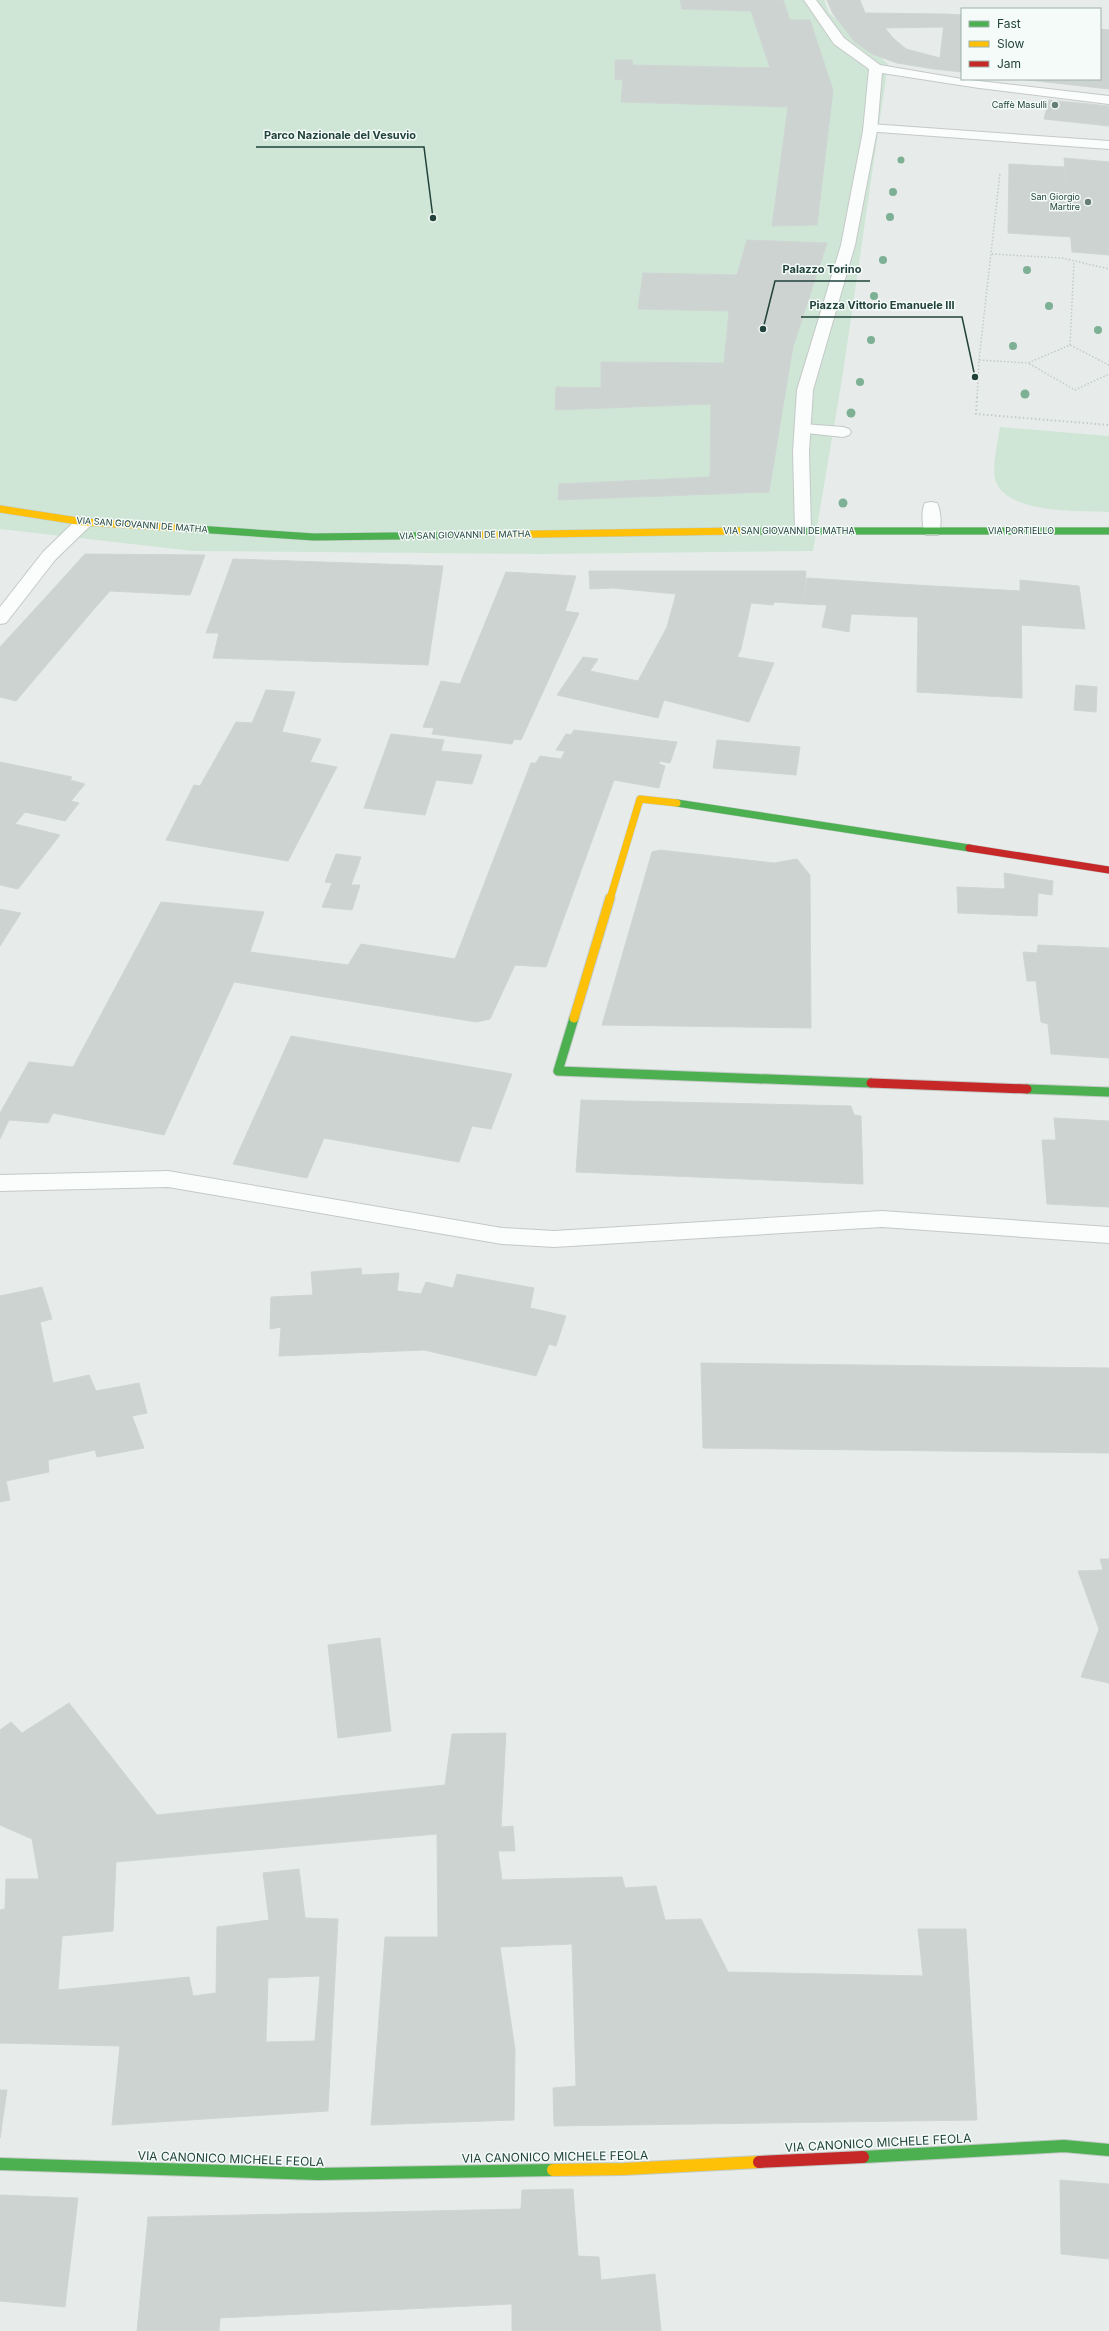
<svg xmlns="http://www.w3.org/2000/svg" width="1109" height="2331" viewBox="0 0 1109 2331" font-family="Inter,sans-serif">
<rect width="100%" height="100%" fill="#e7ecea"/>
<g fill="#cfe6d7">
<polygon points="0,0 824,0 829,13 888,64 843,373 813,551 541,554 193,551 0,529"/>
<path d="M1000 427 1109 436V512C1080 511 1004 514 995 479 992 467 998 440 1000 427Z"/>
</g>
<g fill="#cdd3d1" stroke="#cfd5d3" fill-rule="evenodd">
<polygon points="680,0 783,0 790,20 810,20 833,90 817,225 772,226 788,107 621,102 623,80 615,79 615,60 632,60 633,65 770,68 751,11 682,9"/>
<polygon points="827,0 860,0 865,13 833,14"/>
<polygon points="865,13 945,14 943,27 885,28 893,38 855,42 833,14"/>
<polygon points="945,14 962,15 962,72 934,69 940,58"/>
<polygon points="1100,29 1109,30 1109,89 1019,79 1100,79"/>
<polygon points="893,38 906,49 940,58 934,69 897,63 872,54 855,42"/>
<polygon points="1049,100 1109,106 1109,126 1044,119"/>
<polygon points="1064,158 1109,162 1109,255 1072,252"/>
<polygon points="1009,164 1064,167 1071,237 1008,233"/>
<polygon points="747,240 827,243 793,347 786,388 750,386 746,374 724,363 729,311 638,309 643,273 737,275"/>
<polygon points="601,362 724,363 746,374 750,386 786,388 769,492 558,500 559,484 710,477 711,404 555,410 556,387 601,388"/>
<polygon points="85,554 205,555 190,595 110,591 94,609 45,598"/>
<polygon points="233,559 443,566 428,665 213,658 219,633 206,633"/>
<polygon points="589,571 806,571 804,604 774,602 773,605 751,603 741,649 737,657 774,663 749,722 664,700 658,718 557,695 583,657 598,659 590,671 638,681 667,627 676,594 613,588 590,589"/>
<polygon points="506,572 576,576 565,611 579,613 521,740 514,739 512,744 432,734 434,728 423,727 441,681 460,684"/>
<polygon points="807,578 898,584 894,616 851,614 849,632 822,627 827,605 804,604"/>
<polygon points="1020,580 1079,586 1085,629 1020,625"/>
<polygon points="898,584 1021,591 1022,698 917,692 918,617 894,616"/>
<polygon points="45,598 94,609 16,701 0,697 0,647"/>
<polygon points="1076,685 1097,687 1096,712 1074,710"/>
<polygon points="266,690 295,692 282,732 321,739 310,762 337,767 288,861 166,840 194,785 200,786 236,722 252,723"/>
<polygon points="574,730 677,742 670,763 660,761 659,764 665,766 659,788 614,780 546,967 515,965 490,1019 476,1022 234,982 164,1135 53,1113 48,1123 9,1120 0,1139 0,1113 29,1062 73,1067 161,902 264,912 250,952 348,965 361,944 455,959 531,763 536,763 540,756 561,759 565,751 556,750 566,734 571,735"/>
<polygon points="391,734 444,740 441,751 482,755 472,784 436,780 425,815 364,808"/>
<polygon points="717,740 800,747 796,775 713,768"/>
<polygon points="0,762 72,777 70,780 85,784 71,801 79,803 65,821 25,812 15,824 60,835 18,889 0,885"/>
<polygon points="660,850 774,863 797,859 810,875 811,1028 602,1025 652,852"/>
<polygon points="336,854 361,857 351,885 360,885 352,910 322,907 332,883 325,882"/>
<polygon points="1004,873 1053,881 1052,895 1038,893 1037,916 958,913 957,887 1005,889"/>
<polygon points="0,909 21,913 0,946"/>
<polygon points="1038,945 1109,948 1109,1058 1051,1054 1048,1024 1041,1022 1036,981 1027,981 1023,952 1037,953"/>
<polygon points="291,1036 512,1074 491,1129 472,1126 459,1162 324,1138 307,1178 233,1164"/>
<polygon points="581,1100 851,1106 854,1115 861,1116 863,1184 576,1172"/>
<polygon points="1054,1118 1109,1121 1109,1207 1047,1204 1042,1140 1056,1140"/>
<polygon points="361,1268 362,1275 399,1273 397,1291 421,1294 426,1282 453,1288 457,1274 534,1288 530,1308 566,1316 556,1346 549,1344 536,1376 424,1350 279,1356 281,1327 270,1329 271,1297 313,1295 311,1272"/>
<polygon points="42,1287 52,1319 40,1322 53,1383 89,1375 96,1391 139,1383 147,1413 132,1416 144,1448 97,1457 95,1450 48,1460 49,1472 6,1481 10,1500 0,1502 0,1296"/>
<polygon points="701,1363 1109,1368 1109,1453 703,1448"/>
<polygon points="1100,1559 1109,1559 1109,1683 1081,1677 1099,1629 1078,1571 1103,1570"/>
<polygon points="380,1638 391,1731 338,1738 328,1645"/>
<path d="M69 1703 157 1815 445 1785 452 1734 506 1733 501 1827 513 1826 515 1851H498L502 1880 622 1877 625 1888 656 1886 665 1920 701 1919 728 1972 923 1976 918 1929H966L977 2120 554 2126 553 2088 576 2086 572 1944 500 1947 515 2050 514 2120 371 2125 385 1937H438L437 1834 116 1862 113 1931 62 1936 58 1990 189 1977 193 1996 216 1993 217 1927 269 1920 263 1873 299 1869 305 1918 338 1919 328 2111 112 2125 120 2046 0 2043V1910L5 1909 6 1879H39L32 1839 0 1825V1730L11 1722 22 1733ZM320 1976 315 2041 266 2042 268 1978Z"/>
<polygon points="0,2090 7,2090 0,2138"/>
<polygon points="1060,2180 1109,2184 1109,2259 1061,2254"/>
<polygon points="573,2189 578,2256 599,2257 601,2280 655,2274 661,2331 512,2331 512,2304 220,2318 219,2331 137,2331 148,2217 521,2209 522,2190"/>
<polygon points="0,2195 78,2198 65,2307 0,2301"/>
</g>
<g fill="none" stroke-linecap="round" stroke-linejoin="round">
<defs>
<g id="lane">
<polygon points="870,124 1109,141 1109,149 865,131 863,128 865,125"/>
<polygon points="803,424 843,427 849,429 851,432 849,435 843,437 797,432 795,429 797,426"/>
<path d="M931 502 937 503C941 510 942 528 938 535H926C922 528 921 510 925 503Z"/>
</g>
<g id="street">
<polygon points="804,0 816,0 844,38 880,65 962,79 1109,96 1109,104 979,88 882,73 877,131 855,245 813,390 809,452 811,530 809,534 797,534 795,530 793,452 797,390 841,245 863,131 869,69 834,44"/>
<polygon points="84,517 90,518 92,522 90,526 55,560 6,623 0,624 0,607 43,552 78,518"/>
<polygon points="168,1171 502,1228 554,1231 882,1211 1109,1227 1109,1243 882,1227 554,1247 502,1244 168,1187 0,1191 0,1175"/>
</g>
<g id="fast-far2">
<polyline points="182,528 314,537 478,535"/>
<polyline points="739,531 1109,531"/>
<polyline points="677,803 969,848"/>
</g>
<g id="fast-far1">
<polyline points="574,1018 558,1071 871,1083"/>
<polyline points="1027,1089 1109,1092"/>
</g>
<g id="fast">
<polyline points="863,2157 1064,2146 1109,2150"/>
<polyline points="0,2164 318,2174 553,2170"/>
</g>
<g id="slow-far2">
<polyline points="0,509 84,522 182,528"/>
<polyline points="478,535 739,531"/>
<polyline points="610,899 640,799 677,803"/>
</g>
<polyline id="slow-far1" points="574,1018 610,898"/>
<polyline id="slow" points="553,2170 624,2169 759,2162"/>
<polyline id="jam-far2" points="969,848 1109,870"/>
<polyline id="jam-far1" points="871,1083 1027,1089"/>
<polyline id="jam" points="759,2162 863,2157"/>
</defs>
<use href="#lane" stroke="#c4c9c7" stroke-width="2"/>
<use href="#street" stroke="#c4c9c7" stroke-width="2"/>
<use href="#fast-far2" stroke="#c2cac7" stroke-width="8"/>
<use href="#fast-far1" stroke="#c2cac7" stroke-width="11"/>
<use href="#fast" stroke="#c2cac7" stroke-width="14"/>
<use href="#slow-far2" stroke="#c2cac7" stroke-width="8"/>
<use href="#slow-far1" stroke="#c2cac7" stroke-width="11"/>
<use href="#slow" stroke="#c2cac7" stroke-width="14"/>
<use href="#jam-far2" stroke="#c2cac7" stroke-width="8"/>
<use href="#jam-far1" stroke="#c2cac7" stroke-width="11"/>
<use href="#jam" stroke="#c2cac7" stroke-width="14"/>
<g stroke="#c2cbca" stroke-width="1.5" stroke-dasharray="1.5 2" stroke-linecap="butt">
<polyline points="992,254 1062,258 1109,269"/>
<polyline points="1070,345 1074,261"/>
<polyline points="979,360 1000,173"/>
<polyline points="1109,365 1070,345 1028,363 1075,390 1109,374"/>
<polyline points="977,398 979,360 1028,363"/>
</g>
<polyline stroke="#c2cbca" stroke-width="2" stroke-dasharray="1.5 2.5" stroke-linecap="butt" points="977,397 976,414 1109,425"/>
<use href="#lane" fill="#fbfcfc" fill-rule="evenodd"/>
<use href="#street" fill="#fbfcfc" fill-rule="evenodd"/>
<use href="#fast-far2" stroke="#4caf50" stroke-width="7"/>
<use href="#fast-far1" stroke="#4caf50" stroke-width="9"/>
<use href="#fast" stroke="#4caf50" stroke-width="12"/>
<use href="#slow-far2" stroke="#ffc107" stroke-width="7"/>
<use href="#slow-far1" stroke="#ffc107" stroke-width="9"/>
<use href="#slow" stroke="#ffc107" stroke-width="12"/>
<use href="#jam-far2" stroke="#c62828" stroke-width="7"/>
<use href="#jam-far1" stroke="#c62828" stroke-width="9"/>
<use href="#jam" stroke="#c62828" stroke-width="12"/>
</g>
<g fill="#7db094">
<circle cx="901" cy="160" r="3.5"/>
<circle cx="893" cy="192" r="4"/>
<circle cx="890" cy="217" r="4"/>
<circle cx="883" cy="260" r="4"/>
<circle cx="1027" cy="270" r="4"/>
<circle cx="874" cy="296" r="4"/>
<circle cx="1049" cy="306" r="4"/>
<circle cx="1098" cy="330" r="4"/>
<circle cx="871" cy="340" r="4"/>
<circle cx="1013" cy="346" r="4"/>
<circle cx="860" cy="382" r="4"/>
<circle cx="1025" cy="394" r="4.5"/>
<circle cx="851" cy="413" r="4.5"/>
<circle cx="843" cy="503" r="4.5"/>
</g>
<g fill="#667e78" stroke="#f5fbf8" stroke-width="1.5">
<circle cx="1055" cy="105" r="4"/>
<circle cx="1088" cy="202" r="4"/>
</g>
<g text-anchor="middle" stroke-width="3" stroke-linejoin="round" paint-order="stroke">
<g font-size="9" fill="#21433b" stroke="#f5fbf8" text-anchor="end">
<text x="1047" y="108">Caffè Masulli</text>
<text x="1080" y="200">San Giorgio<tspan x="1080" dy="10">Martire</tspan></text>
</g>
<g font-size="9" fill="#21433b" stroke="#f5fbf8">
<text transform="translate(142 525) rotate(4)" y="3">VIA SAN GIOVANNI DE MATHA</text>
<text x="789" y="534">VIA SAN GIOVANNI DE MATHA</text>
<text x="1021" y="534">VIA PORTIELLO</text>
<text transform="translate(465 535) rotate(-1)" y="3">VIA SAN GIOVANNI DE MATHA</text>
</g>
<g font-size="12" fill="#21433b" stroke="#f5fbf8">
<text transform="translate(878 2143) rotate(-3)" y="4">VIA CANONICO MICHELE FEOLA</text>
<text transform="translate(555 2157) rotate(-1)" y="4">VIA CANONICO MICHELE FEOLA</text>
<text transform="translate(231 2159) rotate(2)" y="4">VIA CANONICO MICHELE FEOLA</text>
</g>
</g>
<path fill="none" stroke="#21433b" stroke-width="1.5" d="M433 218L424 147H256M763 329L775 281H870M975 377L962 317H801"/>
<g fill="#21433b" stroke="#f5fbf8" stroke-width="1.5">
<circle cx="433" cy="218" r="4"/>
<circle cx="763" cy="329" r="4"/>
<circle cx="975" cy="377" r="4"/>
</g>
<g font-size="11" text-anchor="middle" font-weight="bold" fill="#21433b" stroke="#f5fbf8" stroke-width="3" stroke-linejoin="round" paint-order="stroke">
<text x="340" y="139">Parco Nazionale del Vesuvio</text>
<text x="822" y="273">Palazzo Torino</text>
<text x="882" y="309">Piazza Vittorio Emanuele III</text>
</g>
<rect x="961" y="8" width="140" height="72" fill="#f5fbf8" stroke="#a0b1ac"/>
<rect x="969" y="21" width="20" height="6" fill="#4caf50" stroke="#a0b1ac"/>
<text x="997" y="28" font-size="12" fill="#21433b">Fast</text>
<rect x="969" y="41" width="20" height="6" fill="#ffc107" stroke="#a0b1ac"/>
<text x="997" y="48" font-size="12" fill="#21433b">Slow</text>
<rect x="969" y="61" width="20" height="6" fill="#c62828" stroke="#a0b1ac"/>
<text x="997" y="68" font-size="12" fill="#21433b">Jam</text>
</svg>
